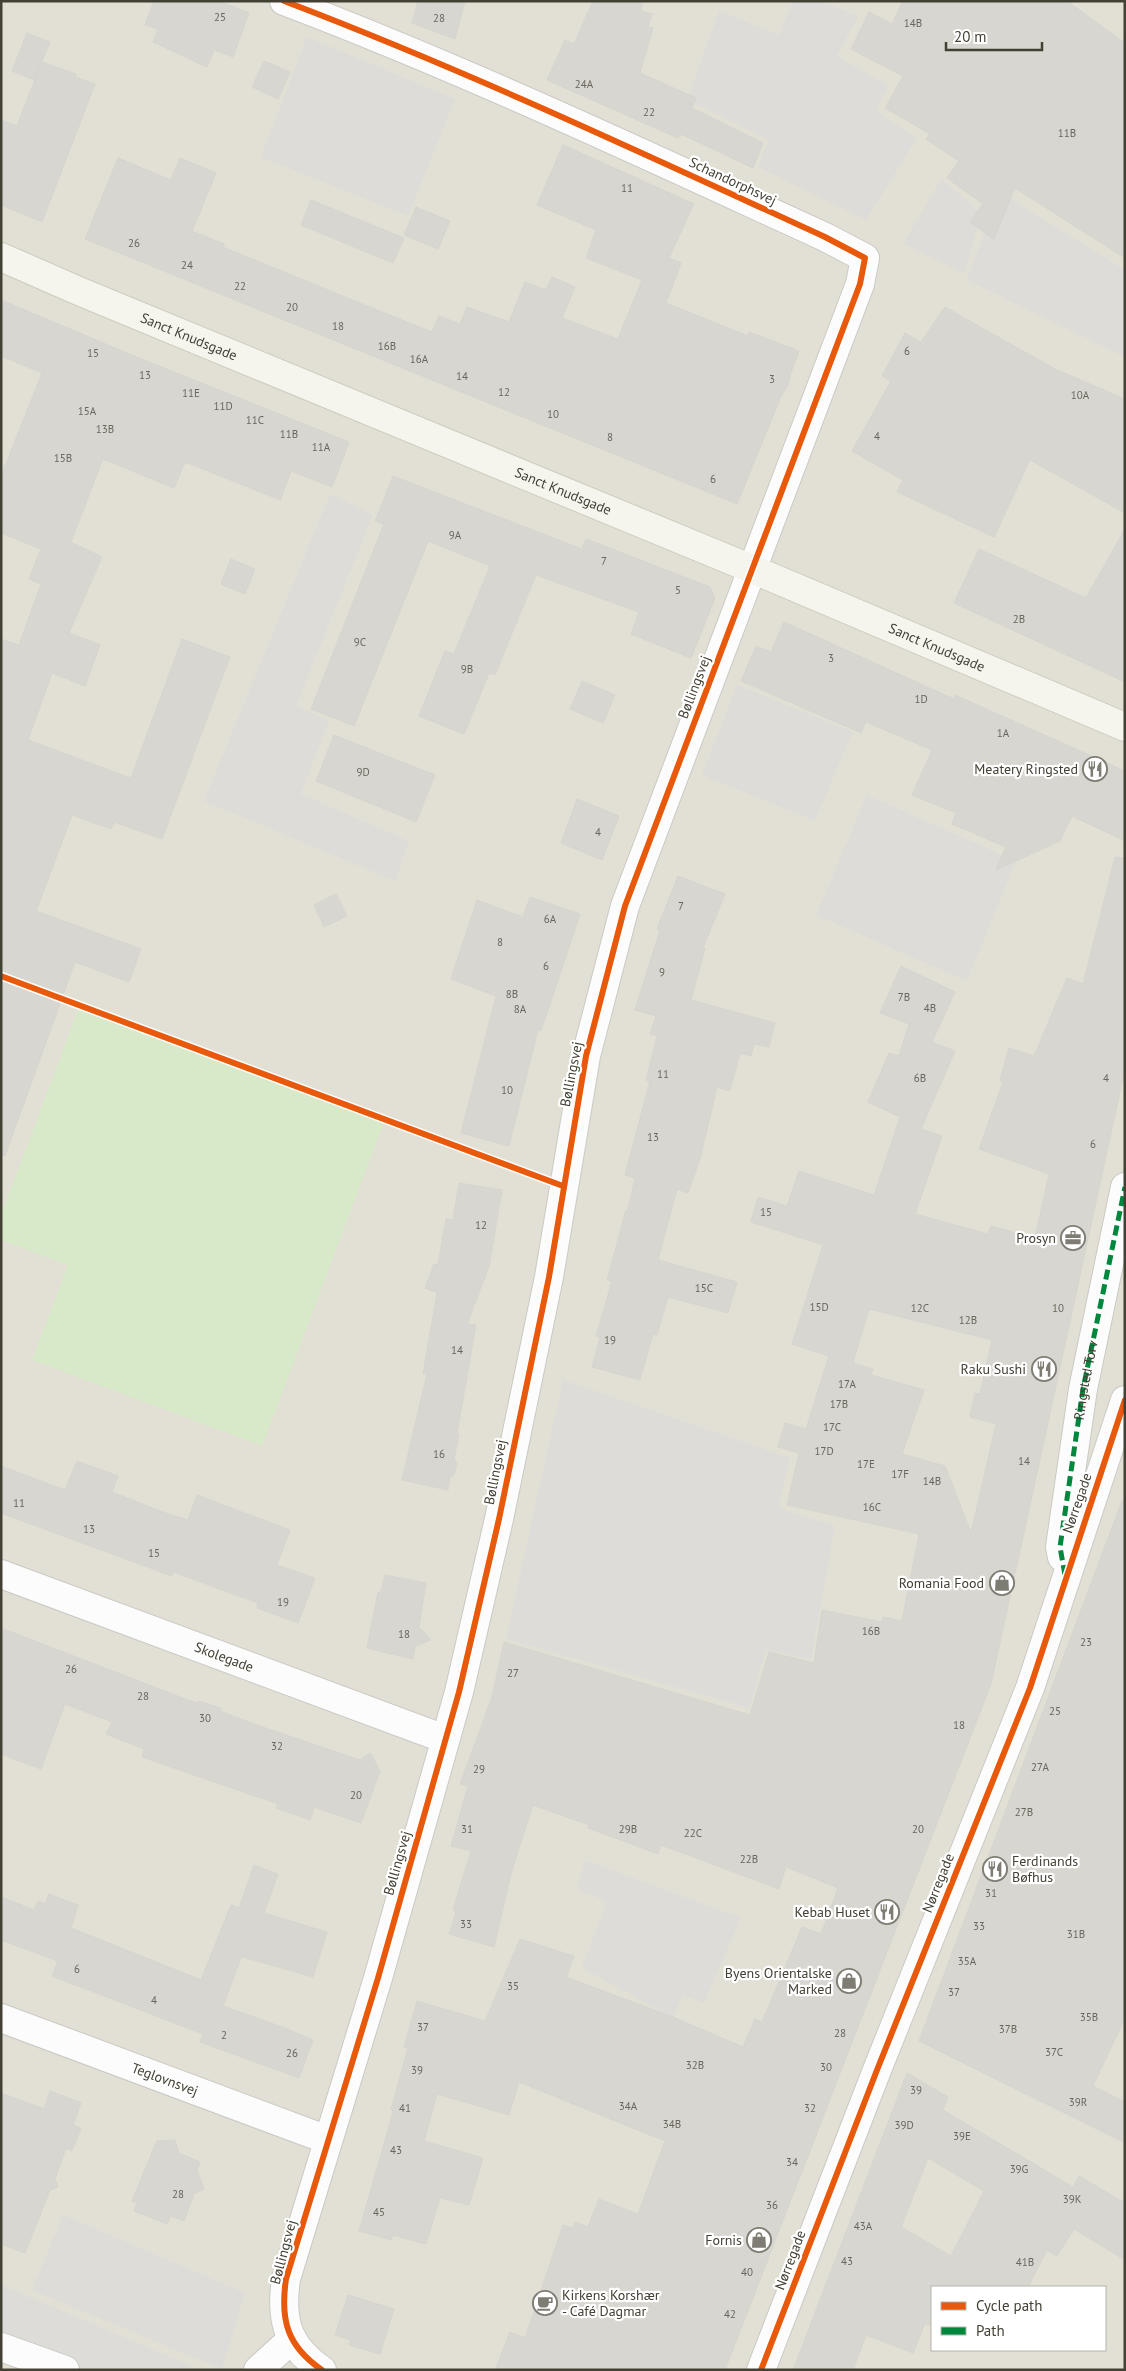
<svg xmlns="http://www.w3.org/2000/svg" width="1126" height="2371" viewBox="0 0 1126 2371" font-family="'PT Sans',sans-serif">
<rect width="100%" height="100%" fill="#eeede8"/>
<path fill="#e2e0d5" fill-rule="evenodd" d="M1 1H1125V2370H1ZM932 2287H1105V2350H932Z"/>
<polygon fill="#d7e9c8" points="80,1005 385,1119 262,1446 32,1360 68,1265 1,1240 1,1215"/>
<g fill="#dddcd8">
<polygon points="793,1 822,1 858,16 837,56 888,86 876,111 917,138 866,220 758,167 769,140 687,99 719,11 779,35"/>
<polygon points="307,37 455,99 408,216 261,157"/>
<polygon points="941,179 982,214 964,273 903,244"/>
<polygon points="999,192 1125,270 1125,357 967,280"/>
<polygon points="330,494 373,515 296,706 329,721 301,794 409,841 395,881 204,801"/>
<polygon points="737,685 853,732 815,821 702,775"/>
<polygon points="867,795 1016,861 967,981 816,915"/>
<polygon points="563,1380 790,1458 778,1508 835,1526 811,1659 766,1650 749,1708 506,1639"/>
<polygon points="585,1860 741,1918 704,2003 683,1995 673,2018 582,1968 607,1902 577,1889"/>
<polygon points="63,2215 245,2293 222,2369 32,2290"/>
<polygon points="1,2285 201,2370 65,2370 1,2347"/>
</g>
<g fill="#d8d6d0" stroke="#d6d4ce" fill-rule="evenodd">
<polygon points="154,1 219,1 249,13 233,57 214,50 207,67 153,42 158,29 145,25"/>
<polygon points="418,1 465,1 455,39 412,23"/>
<polygon points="593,1 643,1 641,11 652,14 648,27 653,28 640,73 696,98 692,108 763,143 753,168 681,134 678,138 547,80 565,40 574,44"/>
<polygon points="903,1 1067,1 1125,43 1125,258 1015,188 994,239 970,222 983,204 947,178 959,161 926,139 930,134 885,108 903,76 851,49 869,12 892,24"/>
<polygon points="27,33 50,42 34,80 12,71"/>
<polygon points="264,61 290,72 278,99 252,87"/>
<polygon points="42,62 76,74 75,77 95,84 42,222 1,205 1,120 17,126"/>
<polygon points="563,145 694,204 669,258 681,263 666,303 748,336 749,332 799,351 790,375 788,386 782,394 737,504 85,239 118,158 171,180 180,158 216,173 192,231 224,244 223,247 355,301 432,332 439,316 460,324 467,307 509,322 525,282 546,290 552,277 575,287 562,318 618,339 642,280 586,258 596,230 537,205"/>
<polygon points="311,200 404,238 393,263 301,225"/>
<polygon points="416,207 450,221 438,249 404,235"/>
<polygon points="1,300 139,358 349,442 332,487 291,471 280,500 185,462 174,488 103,459 71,542 102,557 69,633 100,645 85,686 52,673 28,740 131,778 182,639 230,657 162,839 114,822 111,829 72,815 36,911 141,949 129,982 75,962 5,1156 1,1155 1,639 19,645 41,584 29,579 41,549 1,533 1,476 42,373 1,356"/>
<polygon points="945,307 1055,369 1125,399 1125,513 1030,460 994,537 897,492 903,480 852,451 891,381 882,376 905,333 921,342"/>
<polygon points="393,476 582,549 586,539 710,587 715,598 691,658 631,634 639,612 536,575 495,675 489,673 464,734 419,716 445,651 454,654 490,566 428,541 354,726 311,709 384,524 375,521"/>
<polygon points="1125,529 1125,682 954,603 979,549 1086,598"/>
<polygon points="231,559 255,569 245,594 221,584"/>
<polygon points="784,622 954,699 955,695 1125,771 1125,841 1072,816 1060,841 996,870 1006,847 952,824 956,813 912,795 932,750 866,722 861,733 741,681 756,646 771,652"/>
<polygon points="582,681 615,695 603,723 570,709"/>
<polygon points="334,735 435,775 416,822 316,781"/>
<polygon points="577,799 619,816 602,860 561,843"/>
<path d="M1115 857 1125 858V1069L991 1684 725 2370H495L510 2332 525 2338 563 2225 573 2228 575 2222 588 2227 599 2199 638 2214 665 2141 519 2082 509 2115 437 2094 424 2141 483 2158 469 2205 440 2198 426 2244 393 2235 391 2240 359 2231 390 2123 393 2110H391L408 2048 404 2047 417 2001 485 2021 520 1939 574 1956 566 1977 673 2017 743 2047 755 2019 762 2022 802 1927 821 1934 838 1888 786 1867 779 1889 661 1845 658 1854 588 1828 589 1825 533 1805 512 1870 494 1947 449 1934 456 1912 453 1910 471 1851 451 1846 468 1786 460 1784 492 1697 504 1642 750 1715 769 1652 814 1663 822 1610 882 1622 883 1617 902 1621 919 1534 787 1505 799 1453 778 1447 785 1423 806 1429 829 1356 792 1344 823 1245 751 1222 758 1197 787 1206 799 1171 874 1195 900 1117 868 1102 889 1053 899 1056 909 1024 880 1013 901 966 955 992 932 1042 955 1051 921 1129 942 1136 915 1214 988 1234 991 1226 1035 1238 1049 1174 979 1149 1003 1082 1000 1080 1009 1048 1034 1056 1067 978 1083 984ZM869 1309 992 1340 980 1394 975 1393 970 1417 996 1424 971 1533 945 1466 902 1454 924 1390 871 1375 873 1369 853 1363Z"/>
<polygon points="678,876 725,894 703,948 705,949 691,1000 775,1023 769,1047 754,1044 751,1056 740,1053 730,1091 717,1087 700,1159 688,1193 677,1189 658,1260 737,1282 728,1313 668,1297 657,1335 653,1334 640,1380 592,1367 600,1338 596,1336 612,1281 607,1280 626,1210 628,1210 635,1178 625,1175 650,1081 646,1080 657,1036 650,1034 656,1016 635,1010 660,930 657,929"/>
<polygon points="336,894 347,916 324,927 314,905"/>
<polygon points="530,897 580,914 541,1031 538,1030 509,1146 461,1133 496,996 451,979 477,900 523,917"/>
<polygon points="459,1183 502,1190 489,1267 467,1324 476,1325 457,1433 459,1434 454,1459 457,1463 454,1475 450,1477 448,1490 402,1480 427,1374 423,1374 437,1293 425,1288 434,1264 438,1265 446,1219 453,1220"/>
<polygon points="77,1461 118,1476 112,1492 168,1514 188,1520 197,1495 290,1530 277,1565 315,1578 298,1623 257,1608 258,1603 173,1572 172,1576 112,1554 1,1513 1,1466 65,1490"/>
<polygon points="1122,1501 1125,1501 1125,2018 1093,2086 1125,2102 1125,2143 919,2041"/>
<polygon points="385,1575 426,1583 419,1627 431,1640 415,1646 413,1659 367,1648 378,1592 381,1592"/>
<polygon points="1,1628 196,1703 198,1701 221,1708 220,1711 254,1724 360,1760 370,1753 380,1771 361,1823 314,1807 310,1820 276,1808 278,1804 142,1757 144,1749 106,1734 112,1722 65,1704 41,1769 1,1754"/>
<polygon points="254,1865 278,1874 264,1913 327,1932 313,1977 243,1957 241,1958 223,2006 285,2028 313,2040 299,2078 200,2042 203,2034 52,1976 58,1961 1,1940 1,1897 34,1910 38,1901 45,1904 49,1894 78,1905 71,1928 201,1980 231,1905 239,1908"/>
<path d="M907 2073 948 2097 943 2110 1073 2187 1079 2176 1125 2203V2260L1074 2229 1057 2256 1047 2250 1028 2287H932V2326L925 2323 913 2353 866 2335 853 2370H793ZM928 2158 984 2191 951 2256 901 2227Z"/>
<polygon points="50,2091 81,2103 73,2125 81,2128 72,2151 66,2148 55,2179 58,2187 50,2190 25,2253 1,2244 1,2093 44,2109"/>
<polygon points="175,2140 179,2153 200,2162 197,2170 204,2189 194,2194 184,2221 171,2216 167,2224 134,2211 137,2203 132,2201 157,2141"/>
<polygon points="348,2295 394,2309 380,2354 349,2345 351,2340 335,2335"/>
</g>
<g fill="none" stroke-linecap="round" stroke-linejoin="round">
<defs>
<g id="street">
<path d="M284 1C468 71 646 155 825 237L865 258 860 284 625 906 586 1056 549 1277 499 1519 459 1692 378 1978 286 2279C280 2320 287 2346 322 2370"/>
<path id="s1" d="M1062 1557 1060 1547 1083 1389 1125 1187"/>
<path id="s2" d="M1 1574 445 1739"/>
<path id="s3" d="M1 2018 328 2140"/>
<polyline points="1,2347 65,2370"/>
<polyline points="258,2370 292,2339"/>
<polyline points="761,2370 877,2070 1030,1688 1125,1400"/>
</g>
<g id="secondary">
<path id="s4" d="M1 257 81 292 752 569 1125 727"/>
</g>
</defs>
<use href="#street" stroke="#cac9c4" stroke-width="30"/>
<use href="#secondary" stroke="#cdccbf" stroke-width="30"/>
<use href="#street" stroke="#fcfcfc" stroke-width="28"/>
<use href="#secondary" stroke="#f6f5ed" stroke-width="28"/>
<polyline stroke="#00873e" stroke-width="5" stroke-dasharray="10 5" stroke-linecap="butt" points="1065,1575 1060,1547 1083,1389 1125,1187"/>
<defs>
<g id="cycleway">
<path d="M284 1C468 71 646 155 825 237L865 258 860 284 625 906 586 1056 549 1277 499 1519 459 1692 378 1978 286 2279C280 2320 287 2346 322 2370"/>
<polyline points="1,976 563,1186"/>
<polyline points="761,2370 877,2070 1030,1688 1125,1400"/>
</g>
</defs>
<use href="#cycleway" stroke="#fff" stroke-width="9"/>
<use href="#cycleway" stroke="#e8590c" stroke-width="6"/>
</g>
<defs>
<symbol id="restaurant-ring" viewBox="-11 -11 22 22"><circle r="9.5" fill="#fff" stroke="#7f7d73" stroke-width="1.5"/><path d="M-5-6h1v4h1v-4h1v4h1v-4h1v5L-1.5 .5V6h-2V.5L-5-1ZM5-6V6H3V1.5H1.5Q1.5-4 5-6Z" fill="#7f7d73"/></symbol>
<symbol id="office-ring" viewBox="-11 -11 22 22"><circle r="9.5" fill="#fff" stroke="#7f7d73" stroke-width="1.5"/><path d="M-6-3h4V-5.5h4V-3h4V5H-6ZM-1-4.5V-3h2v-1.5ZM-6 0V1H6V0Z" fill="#7f7d73"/></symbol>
<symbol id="shop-ring" viewBox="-11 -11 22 22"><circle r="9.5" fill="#fff" stroke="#7f7d73" stroke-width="1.5"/><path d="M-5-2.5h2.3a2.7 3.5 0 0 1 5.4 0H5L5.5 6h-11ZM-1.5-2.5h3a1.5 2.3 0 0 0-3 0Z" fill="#7f7d73"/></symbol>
<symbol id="cafe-ring" viewBox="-11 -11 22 22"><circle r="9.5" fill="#fff" stroke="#7f7d73" stroke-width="1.5"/><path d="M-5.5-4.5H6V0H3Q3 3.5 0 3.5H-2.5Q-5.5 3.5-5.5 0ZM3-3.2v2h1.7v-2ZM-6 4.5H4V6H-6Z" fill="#7f7d73"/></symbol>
</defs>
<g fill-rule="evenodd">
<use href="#restaurant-ring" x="1081" y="755" width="28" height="28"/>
<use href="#office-ring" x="1059" y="1224" width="28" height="28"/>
<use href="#restaurant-ring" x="1030" y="1355" width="28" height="28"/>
<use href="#shop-ring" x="988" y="1569" width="28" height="28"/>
<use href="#restaurant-ring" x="981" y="1855" width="28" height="28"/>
<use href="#restaurant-ring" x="873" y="1898" width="28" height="28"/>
<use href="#shop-ring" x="835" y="1967" width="28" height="28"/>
<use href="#shop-ring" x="745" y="2226" width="28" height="28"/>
<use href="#cafe-ring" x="531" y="2289" width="28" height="28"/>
</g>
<g text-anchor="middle" stroke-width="4.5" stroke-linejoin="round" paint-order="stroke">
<g font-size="11" fill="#69665c">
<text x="220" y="21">25</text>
<text x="439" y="22">28</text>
<text x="913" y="27">14B</text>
<text x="584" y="88">24A</text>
<text x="649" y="116">22</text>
<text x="1067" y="137">11B</text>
<text x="627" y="192">11</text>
<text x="134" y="247">26</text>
<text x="187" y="269">24</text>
<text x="240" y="290">22</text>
<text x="292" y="311">20</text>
<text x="338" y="330">18</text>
<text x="387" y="350">16B</text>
<text x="907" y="355">6</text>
<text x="93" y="357">15</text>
<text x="419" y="363">16A</text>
<text x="145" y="379">13</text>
<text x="462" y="380">14</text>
<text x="772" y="383">3</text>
<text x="504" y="396">12</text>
<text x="191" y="397">11E</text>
<text x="1080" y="399">10A</text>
<text x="223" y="410">11D</text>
<text x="87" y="415">15A</text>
<text x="553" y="418">10</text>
<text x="255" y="424">11C</text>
<text x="105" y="433">13B</text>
<text x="289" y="438">11B</text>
<text x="877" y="440">4</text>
<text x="610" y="441">8</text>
<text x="321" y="451">11A</text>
<text x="63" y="462">15B</text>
<text x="713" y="483">6</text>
<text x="455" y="539">9A</text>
<text x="604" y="565">7</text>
<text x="678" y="594">5</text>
<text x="1019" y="623">2B</text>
<text x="360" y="646">9C</text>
<text x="831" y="662">3</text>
<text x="467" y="673">9B</text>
<text x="921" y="703">1D</text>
<text x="1003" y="737">1A</text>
<text x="363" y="776">9D</text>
<text x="598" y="836">4</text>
<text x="681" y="910">7</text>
<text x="550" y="923">6A</text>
<text x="500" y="946">8</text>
<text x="546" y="970">6</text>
<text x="662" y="976">9</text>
<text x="512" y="998">8B</text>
<text x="904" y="1001">7B</text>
<text x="930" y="1012">4B</text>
<text x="520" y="1013">8A</text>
<text x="663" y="1078">11</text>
<text x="920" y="1082">6B</text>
<text x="1106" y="1082">4</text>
<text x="507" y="1094">10</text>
<text x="653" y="1141">13</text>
<text x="1093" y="1148">6</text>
<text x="766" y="1216">15</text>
<text x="481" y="1229">12</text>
<text x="704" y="1292">15C</text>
<text x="819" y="1311">15D</text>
<text x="920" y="1312">12C</text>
<text x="1058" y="1312">10</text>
<text x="968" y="1324">12B</text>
<text x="610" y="1344">19</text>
<text x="457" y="1354">14</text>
<text x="847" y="1388">17A</text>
<text x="839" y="1408">17B</text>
<text x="832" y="1431">17C</text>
<text x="824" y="1455">17D</text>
<text x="439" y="1458">16</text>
<text x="1024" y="1465">14</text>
<text x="866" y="1468">17E</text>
<text x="900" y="1478">17F</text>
<text x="932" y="1485">14B</text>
<text x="19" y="1507">11</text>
<text x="872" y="1511">16C</text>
<text x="89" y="1533">13</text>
<text x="154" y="1557">15</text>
<text x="283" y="1606">19</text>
<text x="871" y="1635">16B</text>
<text x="404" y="1638">18</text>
<text x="1086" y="1646">23</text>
<text x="71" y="1673">26</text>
<text x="513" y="1677">27</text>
<text x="143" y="1700">28</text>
<text x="1055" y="1715">25</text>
<text x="205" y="1722">30</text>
<text x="959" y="1729">18</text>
<text x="277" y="1750">32</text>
<text x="1040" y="1771">27A</text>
<text x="479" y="1773">29</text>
<text x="356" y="1799">20</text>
<text x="1024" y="1816">27B</text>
<text x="467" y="1833">31</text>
<text x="628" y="1833">29B</text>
<text x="918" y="1833">20</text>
<text x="693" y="1837">22C</text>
<text x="749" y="1863">22B</text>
<text x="991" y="1897">31</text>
<text x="466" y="1928">33</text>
<text x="979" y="1930">33</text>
<text x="1076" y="1938">31B</text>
<text x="967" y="1965">35A</text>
<text x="77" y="1973">6</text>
<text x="513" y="1990">35</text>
<text x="954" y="1996">37</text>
<text x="154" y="2004">4</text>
<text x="1089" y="2021">35B</text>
<text x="423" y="2031">37</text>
<text x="1008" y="2033">37B</text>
<text x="840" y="2037">28</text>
<text x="224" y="2039">2</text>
<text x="1054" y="2056">37C</text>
<text x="292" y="2057">26</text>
<text x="695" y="2069">32B</text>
<text x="826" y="2071">30</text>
<text x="417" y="2074">39</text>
<text x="916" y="2094">39</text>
<text x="1078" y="2106">39R</text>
<text x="628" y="2110">34A</text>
<text x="405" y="2112">41</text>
<text x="810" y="2112">32</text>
<text x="672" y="2128">34B</text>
<text x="904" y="2129">39D</text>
<text x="962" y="2140">39E</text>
<text x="396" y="2154">43</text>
<text x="792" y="2166">34</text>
<text x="1019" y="2173">39G</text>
<text x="178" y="2198">28</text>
<text x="1072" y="2203">39K</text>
<text x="772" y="2209">36</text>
<text x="379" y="2216">45</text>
<text x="863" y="2230">43A</text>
<text x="847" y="2265">43</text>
<text x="1025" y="2266">41B</text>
<text x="747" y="2276">40</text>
<text x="730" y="2318">42</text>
</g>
<g font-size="14" fill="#434034" stroke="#fff">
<text transform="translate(733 181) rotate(25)" y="5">Schandorphsvej</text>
<text dy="5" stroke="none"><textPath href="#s4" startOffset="204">Sanct Knudsgade</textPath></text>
<text dy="5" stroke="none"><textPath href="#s4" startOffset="609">Sanct Knudsgade</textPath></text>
<text dy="5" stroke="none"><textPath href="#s4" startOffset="1014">Sanct Knudsgade</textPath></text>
<text transform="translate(694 687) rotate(-69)" y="5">Bøllingsvej</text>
<text transform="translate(571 1074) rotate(-79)" y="5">Bøllingsvej</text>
<text dy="5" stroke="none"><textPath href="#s1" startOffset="179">Ringsted Torv</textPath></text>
<text transform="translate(495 1472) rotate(-79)" y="5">Bøllingsvej</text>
<text transform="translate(1077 1503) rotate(-71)" y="5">Nørregade</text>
<text dy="5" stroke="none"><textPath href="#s2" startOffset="238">Skolegade</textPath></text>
<text transform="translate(397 1863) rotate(-74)" y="5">Bøllingsvej</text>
<text transform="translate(938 1883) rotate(-68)" y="5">Nørregade</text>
<text dy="5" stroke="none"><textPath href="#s3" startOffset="175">Teglovnsvej</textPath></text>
<text transform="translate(283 2252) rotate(-75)" y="5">Bøllingsvej</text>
<text transform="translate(790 2260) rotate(-69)" y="5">Nørregade</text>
</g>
<g font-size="14" fill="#434034" stroke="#fff" text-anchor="end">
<text x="1078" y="774">Meatery Ringsted</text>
<text x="1056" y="1243">Prosyn</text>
<text x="1026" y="1374">Raku Sushi</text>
<text x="984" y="1588">Romania Food</text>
<text x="1012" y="1866" text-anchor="start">Ferdinands<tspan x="1012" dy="16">Bøfhus</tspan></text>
<text x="870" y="1917">Kebab Huset</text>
<text x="832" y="1978">Byens Orientalske<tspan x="832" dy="16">Marked</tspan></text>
<text x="742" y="2245">Fornis</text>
<text x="562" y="2300" text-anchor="start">Kirkens Korshær<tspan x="562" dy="16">- Café Dagmar</tspan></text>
</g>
</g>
<rect width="1126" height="2371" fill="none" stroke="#434034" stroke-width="5"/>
<rect x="931" y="2286" width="175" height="65" fill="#ffffff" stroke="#b4b3ae"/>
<rect x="941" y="2302" width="25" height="8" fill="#e8590c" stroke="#b4b3ae"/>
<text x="976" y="2311" font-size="15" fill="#434034">Cycle path</text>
<rect x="941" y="2327" width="25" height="8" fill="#00873e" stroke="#b4b3ae"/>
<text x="976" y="2336" font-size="15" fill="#434034">Path</text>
<path d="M946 42v8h96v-8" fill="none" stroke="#434034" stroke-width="2.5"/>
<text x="954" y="42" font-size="15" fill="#434034" stroke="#ffffff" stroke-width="4" paint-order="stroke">20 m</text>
</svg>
